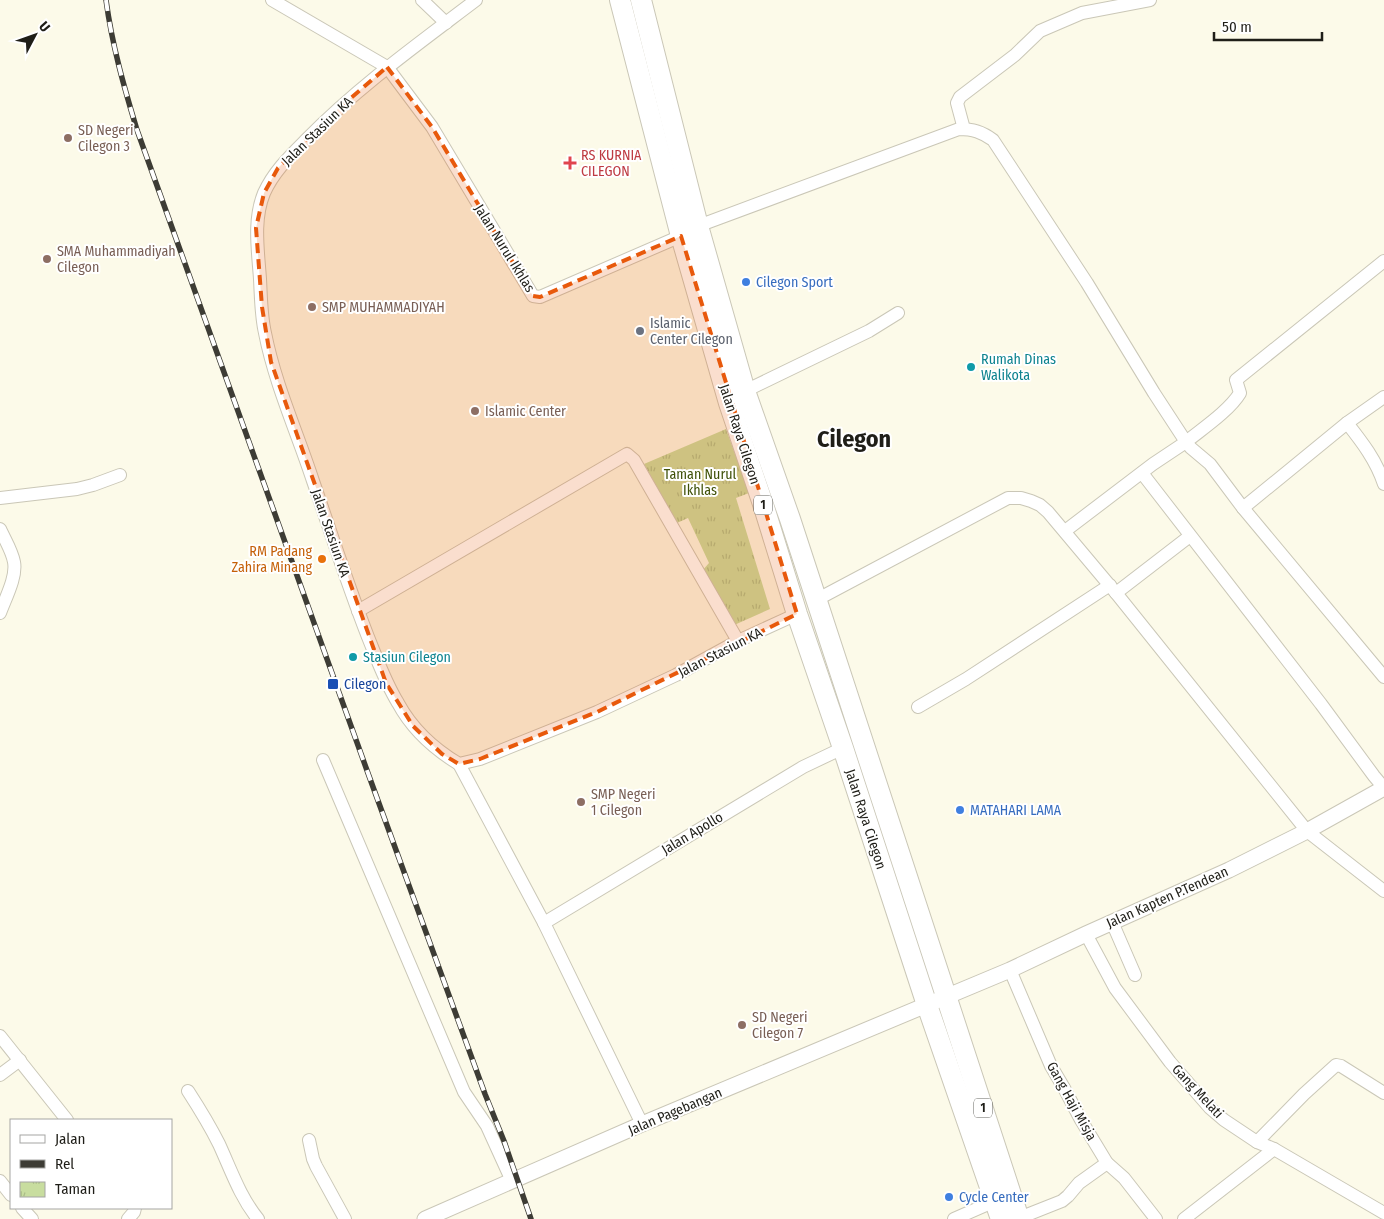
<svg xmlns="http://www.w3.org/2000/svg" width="1384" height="1219" viewBox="0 0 1384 1219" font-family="'Fira Sans Condensed',sans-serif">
<defs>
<pattern id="park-tufts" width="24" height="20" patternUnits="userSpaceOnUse" patternTransform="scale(1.25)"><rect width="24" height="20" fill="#c8dd9f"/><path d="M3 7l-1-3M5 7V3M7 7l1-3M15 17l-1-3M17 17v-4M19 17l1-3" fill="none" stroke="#abbd88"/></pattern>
</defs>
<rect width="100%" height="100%" fill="#fcfae9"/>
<polygon fill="url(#park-tufts)" points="726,429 749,493 736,498 770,609 732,626 702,571 709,563 688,518 677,523 644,464"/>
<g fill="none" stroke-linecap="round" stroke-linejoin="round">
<defs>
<g id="minor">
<polyline points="272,0 387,67 432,127 533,296 540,297 681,236"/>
<polyline points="422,0 446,23"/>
<path d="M476 0C418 44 358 87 307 139 290 156 274 171 264 193 253 220 258 250 260 279 261 297 261 316 265 333 275 384 297 432 313 481 331 533 348 586 368 637 377 659 385 682 398 703 412 729 434 749 459 764L480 759 597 712 676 675 738 641 797 614"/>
<polyline points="964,129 957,103 960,97 1015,55 1040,31 1082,13 1150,0"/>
<path d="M698 226 959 129C973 129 982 132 993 140L1087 283 1154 393 1186 442 1153 464 1065 531"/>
<path d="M1384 261 1236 380 1240 393C1229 411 1202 429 1186 442L1191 448 1210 464 1243 508 1384 677"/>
<polyline points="745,391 869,331 898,313"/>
<polyline points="1347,423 1384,397"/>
<polyline points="1142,473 1321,704 1374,776 1384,788"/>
<polyline points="0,498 77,489 93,485 120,475"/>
<path d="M1243 508 1347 423C1362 442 1376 460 1384 484"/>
<path d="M0 529C5 540 12 551 14 562 17 577 5 599 0 613"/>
<polyline points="1116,593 1190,536"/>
<polyline points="816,600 1008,498 1021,498 1031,501 1040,505 1048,512 1116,593 1307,831 1384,891"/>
<polyline points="358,611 627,454 634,460 738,641"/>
<polyline points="918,707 966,679 1110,585"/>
<polyline points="323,760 464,1092 487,1126 512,1181"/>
<polyline points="459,764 544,923 642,1124"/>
<polyline points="1112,922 1135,975"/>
<polyline points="544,923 803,767 843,748"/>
<polyline points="1086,934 1115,988 1170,1062 1210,1108 1224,1120 1257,1142 1274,1149 1384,1213"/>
<polyline points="1010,970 1051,1066 1064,1088 1081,1120 1107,1163 1124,1178 1156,1219"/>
<polyline points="0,1036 67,1120"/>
<polyline points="0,1075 20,1060"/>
<path d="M188 1091C199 1108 210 1126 219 1144 231 1170 240 1197 258 1219"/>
<polyline points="309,1140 313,1159 316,1166 345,1219"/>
<polyline points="1257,1142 1304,1094 1336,1065 1341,1066 1384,1093"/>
<polyline points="0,1181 11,1195"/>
<polyline points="22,1208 32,1219"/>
<polyline points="1019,1218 1062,1201 1068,1196 1079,1183 1107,1163"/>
<polyline points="128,1219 134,1212 135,1208"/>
<polyline points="954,1219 995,1201"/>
<polyline points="1184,1219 1274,1149"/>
</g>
<polyline id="tertiary" points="425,1219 642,1124 1010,970 1086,934 1229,870 1307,831 1384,788"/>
<g id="trunk">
<polyline points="620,0 681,236 729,403 763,504 797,614 843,748 927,1005 1001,1219"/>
<polyline points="641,0 698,226 745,391 790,519 1019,1219"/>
</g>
</defs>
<use href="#minor" stroke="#cac7b7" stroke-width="14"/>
<use href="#tertiary" stroke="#cac7b7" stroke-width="17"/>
<use href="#trunk" stroke="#cac7b7" stroke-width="22"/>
<use href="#minor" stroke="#fff" stroke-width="12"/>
<use href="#tertiary" stroke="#fff" stroke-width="15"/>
<use href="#trunk" stroke="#fff" stroke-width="20"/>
<defs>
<path id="rail" d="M106 0C112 45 124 87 137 130L369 776 485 1094 504 1141 531 1219"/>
</defs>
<use href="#rail" stroke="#3d3c35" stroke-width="5.5"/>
<use href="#rail" stroke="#fff" stroke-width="4" stroke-dasharray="11" stroke-linecap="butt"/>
</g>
<path fill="#e8590c" fill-opacity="0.2" stroke="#e8590c" stroke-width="4" stroke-dasharray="10 6" stroke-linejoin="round" d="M387 67 432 127 533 296 540 297 681 236 797 614 597 712 480 759 459 764 442 754 413 726 386 683 271 362 262 307 256 228 264 193 278 168 331 115Z"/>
<g fill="#8d6e63" stroke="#fff" stroke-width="2">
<circle cx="68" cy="138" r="5"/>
<circle cx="47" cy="259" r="5"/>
<circle cx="312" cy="307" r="5"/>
<circle cx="475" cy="411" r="5"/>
<circle cx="581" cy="802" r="5"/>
<circle cx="742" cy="1025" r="5"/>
</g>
<path fill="#e0444e" stroke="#fff" stroke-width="2" d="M567.5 155.5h5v5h5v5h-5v5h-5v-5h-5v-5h5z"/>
<g fill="#3f7fe0" stroke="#fff" stroke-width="2">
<circle cx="746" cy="282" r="5"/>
<circle cx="960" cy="810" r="5"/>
<circle cx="949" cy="1197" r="5"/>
</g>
<circle fill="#6b7280" stroke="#fff" stroke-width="2" cx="640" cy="331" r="5"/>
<g fill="#0f9aa8" stroke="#fff" stroke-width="2">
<circle cx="971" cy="367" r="5"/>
<circle cx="353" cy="657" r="5"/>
</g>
<circle fill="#e8710a" stroke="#fff" stroke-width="2" cx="322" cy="559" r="5"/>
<rect fill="#1a4fb4" stroke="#fff" stroke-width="2" x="327" y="678" width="12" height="12" rx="2.5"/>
<g text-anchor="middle" stroke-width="4" stroke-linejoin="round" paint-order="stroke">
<g fill="#fff" stroke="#62625d" stroke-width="1">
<rect x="754" y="495.5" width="18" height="19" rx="4"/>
<rect x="974" y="1098.5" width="18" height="19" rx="4"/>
</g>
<g font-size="12" font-weight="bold" fill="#1f1e18">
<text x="763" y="509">1</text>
<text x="983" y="1112">1</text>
</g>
<g font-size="14" fill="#785e54" stroke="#fff" text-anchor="start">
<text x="78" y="135">SD Negeri<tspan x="78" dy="16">Cilegon 3</tspan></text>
<text x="57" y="256">SMA Muhammadiyah<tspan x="57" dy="16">Cilegon</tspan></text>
<text x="322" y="312">SMP MUHAMMADIYAH</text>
<text x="485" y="416">Islamic Center</text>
<text x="591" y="799">SMP Negeri<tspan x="591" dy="16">1 Cilegon</tspan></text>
<text x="752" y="1022">SD Negeri<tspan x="752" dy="16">Cilegon 7</tspan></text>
</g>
<g font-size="14" fill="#1f1e18" stroke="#fff">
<text transform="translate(317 131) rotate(-44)" y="5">Jalan Stasiun KA</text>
<text transform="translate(505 248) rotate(58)" y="5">Jalan Nurul Ikhlas</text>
<text transform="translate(740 434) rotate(72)" y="5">Jalan Raya Cilegon</text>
<text transform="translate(331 533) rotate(71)" y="5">Jalan Stasiun KA</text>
<text transform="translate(720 652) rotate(-27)" y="5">Jalan Stasiun KA</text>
<text transform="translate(866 819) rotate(72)" y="5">Jalan Raya Cilegon</text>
<text transform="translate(692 833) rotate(-31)" y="5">Jalan Apollo</text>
<text transform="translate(1167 897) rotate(-24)" y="5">Jalan Kapten P.Tendean</text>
<text transform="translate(1198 1091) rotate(47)" y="5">Gang Melati</text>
<text transform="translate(1072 1101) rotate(61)" y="5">Gang Haji Misja</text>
<text transform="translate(675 1111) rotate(-23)" y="5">Jalan Pagebangan</text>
</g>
<g font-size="14" fill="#be3a42" stroke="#fff" text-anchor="start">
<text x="581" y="160">RS KURNIA<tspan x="581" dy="16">CILEGON</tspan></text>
</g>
<g font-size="14" fill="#366cbe" stroke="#fff" text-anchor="start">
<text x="756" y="287">Cilegon Sport</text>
<text x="970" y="815">MATAHARI LAMA</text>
<text x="959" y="1202">Cycle Center</text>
</g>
<g font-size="14" fill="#5b616d" stroke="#fff" text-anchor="start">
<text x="650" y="328">Islamic<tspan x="650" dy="16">Center Cilegon</tspan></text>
</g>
<g font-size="14" fill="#0d838f" stroke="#fff" text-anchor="start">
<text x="981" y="364">Rumah Dinas<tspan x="981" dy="16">Walikota</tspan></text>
<text x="363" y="662">Stasiun Cilegon</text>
</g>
<g font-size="14" fill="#3f5108" stroke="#fff">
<text x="700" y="479">Taman Nurul<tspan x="700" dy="16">Ikhlas</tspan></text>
</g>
<g font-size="14" fill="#c56008" stroke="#fff" text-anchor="end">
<text x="312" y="556">RM Padang<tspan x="312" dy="16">Zahira Minang</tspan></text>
</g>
<g font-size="14" fill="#164399" stroke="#fff" text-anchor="start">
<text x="344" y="689">Cilegon</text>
</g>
<g font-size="24" font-weight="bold" fill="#1f1e18" stroke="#fff">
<text x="854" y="447">Cilegon</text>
</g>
</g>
<rect x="10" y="1119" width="162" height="90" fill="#ffffff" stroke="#a5a5a3"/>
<rect x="20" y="1135" width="25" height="8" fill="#ffffff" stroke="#a5a5a3"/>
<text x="55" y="1144" font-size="15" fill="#1f1e18">Jalan</text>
<rect x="20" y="1160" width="25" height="8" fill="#3d3c35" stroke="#a5a5a3"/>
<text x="55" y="1169" font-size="15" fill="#1f1e18">Rel</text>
<rect x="20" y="1182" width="25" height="15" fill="url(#park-tufts)" stroke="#a5a5a3"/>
<text x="55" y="1194" font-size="15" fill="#1f1e18">Taman</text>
<g transform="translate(35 35) rotate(49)" stroke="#ffffff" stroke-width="4" paint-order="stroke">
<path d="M0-4L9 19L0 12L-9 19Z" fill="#1f1e18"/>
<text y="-8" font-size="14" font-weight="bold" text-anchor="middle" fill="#1f1e18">U</text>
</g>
<path d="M1214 32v8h108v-8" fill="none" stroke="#1f1e18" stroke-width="2.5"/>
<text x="1222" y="32" font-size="15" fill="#1f1e18" stroke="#ffffff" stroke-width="4" paint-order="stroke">50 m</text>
</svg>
